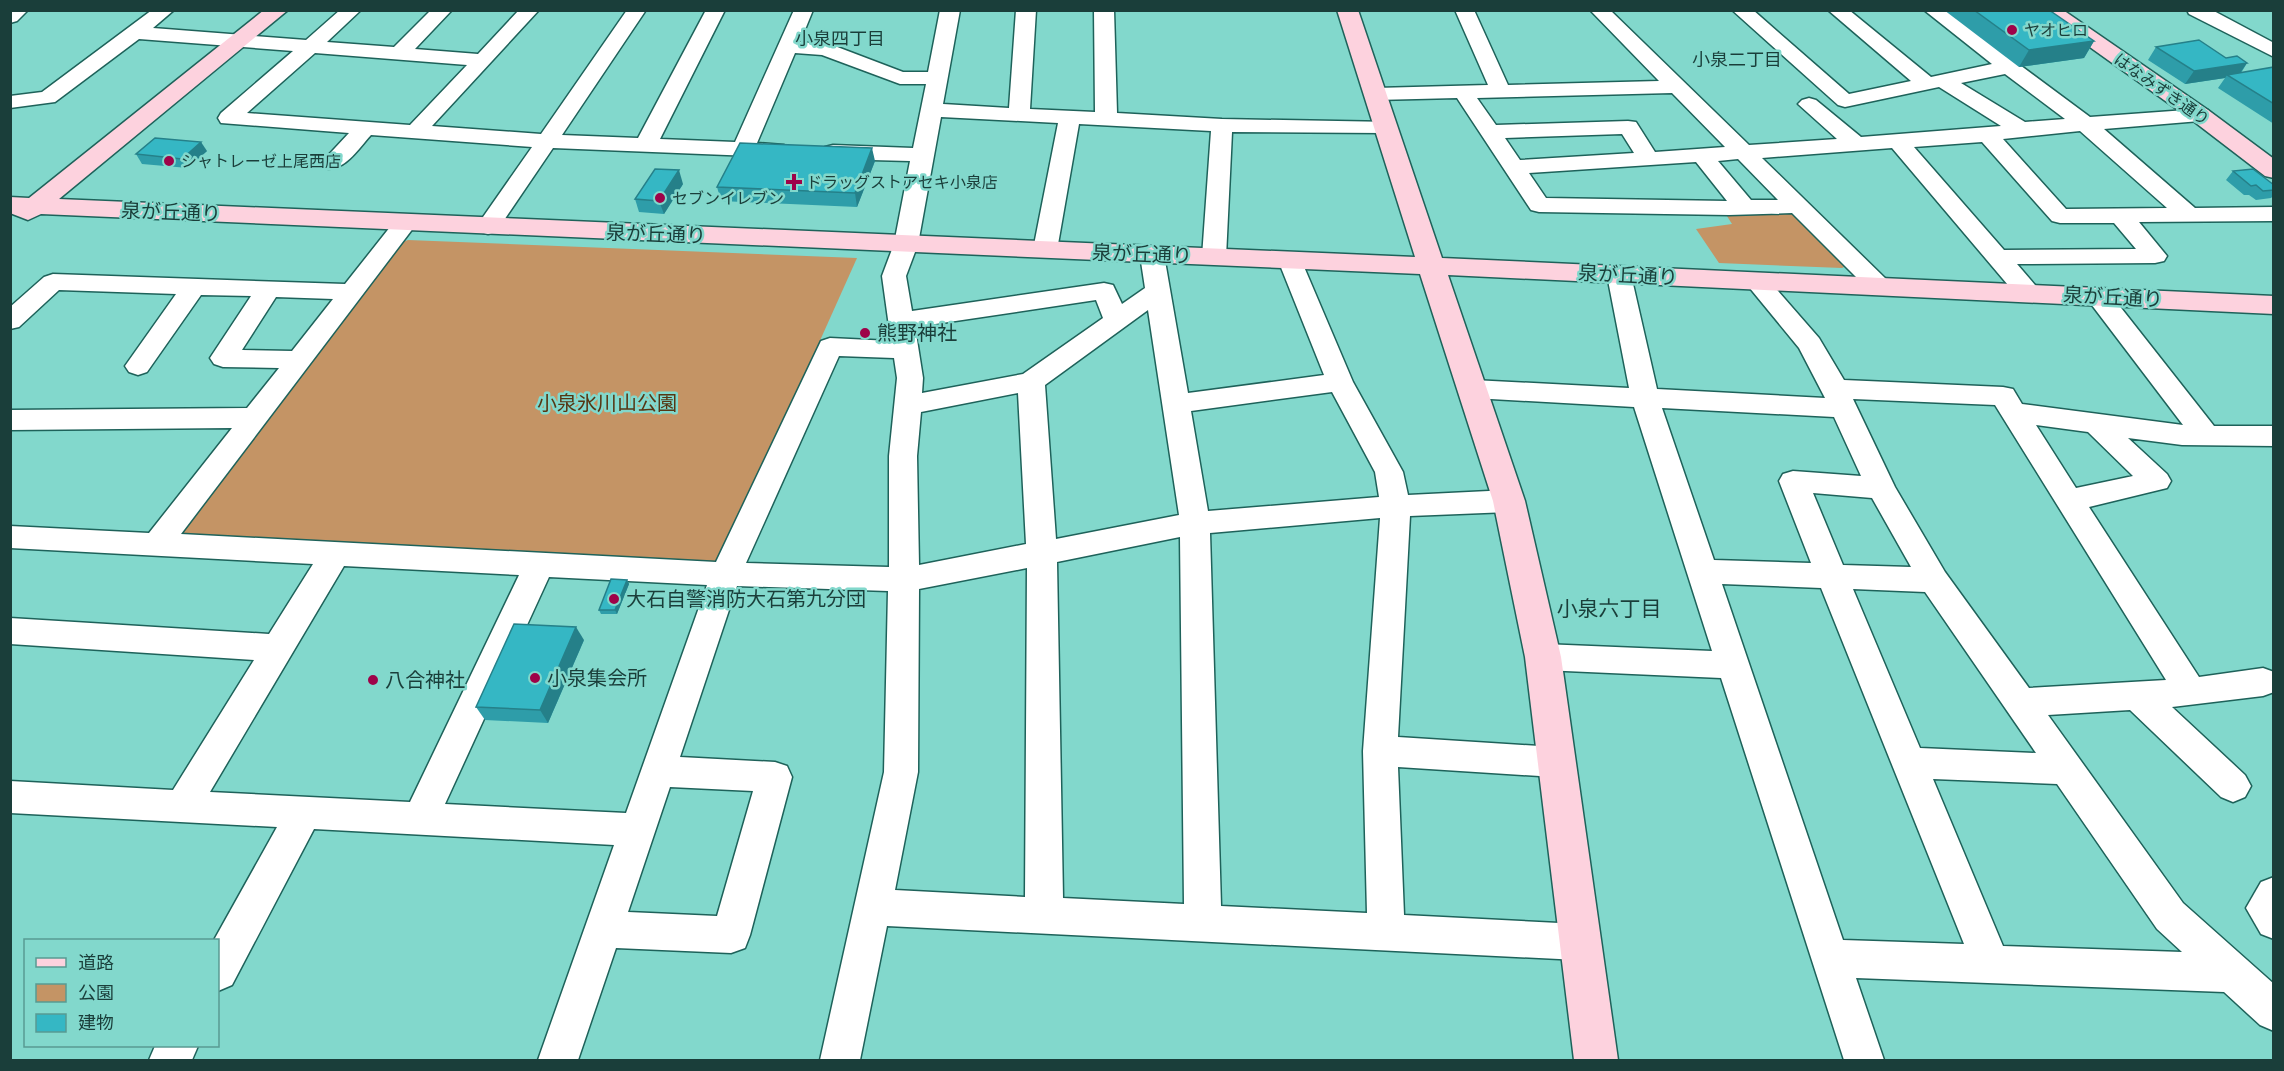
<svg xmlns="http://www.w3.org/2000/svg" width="2284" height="1071" viewBox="0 0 2284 1071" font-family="Ubuntu,'Noto Sans JP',sans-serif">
<rect width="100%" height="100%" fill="#82d8cc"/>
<g fill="#c49465">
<polygon points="1789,210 1848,265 1842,268 1719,263 1696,229 1732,224 1725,213"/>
<polygon points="408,240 857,258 723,557 711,564 186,537 181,530 398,244"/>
</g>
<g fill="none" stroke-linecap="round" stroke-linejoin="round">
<defs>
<g id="street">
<polygon points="10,10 28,10 17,21 10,23"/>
<path d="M152 10H174L153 28 306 40 340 10H361L327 42 394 47 431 10H452L415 49 478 54 519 10H539L432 126 541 134 627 10H646L562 135 638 138 706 10H725L660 139 735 142 794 10H813L800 42 832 45 903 72H928L940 10H960L943 104 1009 108 1016 10H1036L1030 109 1095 112 1094 10H1114L1117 113 1222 119 1392 122 1395 127 1392 132 1384 133 1232 132 1226 257 1223 262 1214 264 1205 262 1202 257 1211 131 1079 124 1057 250 1054 255 1045 257 1036 255 1033 250 1058 123 941 117 918 244 906 276 912 311 1104 283 1113 285 1122 304 1145 288 1140 255 1143 250 1152 248 1161 250 1164 255 1188 393 1324 375 1278 260 1281 255 1290 253 1299 255 1353 382 1403 472 1408 495 1509 490 1519 493 1524 501 1519 509 1509 512 1410 516 1398 737 1555 747 1567 751 1572 762 1567 773 1555 777 1398 767 1404 915 1579 924 1593 929 1598 942 1593 955 1579 960 887 926 860 1060H820L884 772 888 591 737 586 680 757 775 762 787 766 792 777 750 935 745 948 731 953 616 948 578 1060H538L614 845 314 829 232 985 218 991V940H214L277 827 10 813V781L173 790 254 660 10 644V618L269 634 313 564 10 548V526L149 533 232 428 10 430V410L247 408 279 368 223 367 214 364 210 358 251 296 201 295 147 372 138 375 129 372 125 366 176 294 59 290 19 327 10 329V307L44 277 53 274 345 284 398 217 406 215 414 217 418 222 414 227 181 534 716 562 821 341 830 338 891 341 882 276 894 244 910 161 833 159 825 157 822 152 825 147 833 145 913 148 926 84H900L822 55 795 53 757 143 784 145 787 150 784 155 776 157 553 148 496 232 488 234 480 232 476 227 532 147 371 135C359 148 344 173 324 168L321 163 349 133 221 123 218 118 221 113 293 51 139 39 55 102 10 108V96L42 92ZM315 53 467 65 410 125 247 113ZM276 297 333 299 292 351 242 350ZM1096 300 1103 318 1023 374 922 393 923 378 915 327ZM1148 310 1179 515 1056 539 1045 385ZM839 356 894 358 897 378 889 456V567L746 563ZM1332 392 1375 472 1379 497 1208 511 1191 411ZM1018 393 1026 544 919 565 917 456 921 412ZM1380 518 1363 751 1367 913 1221 906 1210 533ZM1180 537 1184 904 1063 898 1057 562ZM344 566 519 575 410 802 210 792ZM1027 568 1025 897 895 890 918 772 919 589ZM549 577 707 585 626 813 445 804ZM670 787 753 791 717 916 628 912Z"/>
<path d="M1455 10H1474L1508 85 1659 81 1590 10H1610L1749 145 1837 139 1798 104 1802 100 1809 98 1816 100 1861 137 2001 126 1939 87 1845 107 1838 105 1732 10H1753L1849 94 1911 81 1828 10H1849L1931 77 1992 64 1924 10H1946L2090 117 2200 109 2208 110 2211 115 2208 120 2200 121 2104 129 2195 208 2274 207V221L2139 222 2167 256 2164 261 2155 263 2017 264 2041 292 2037 298 2028 300 2019 298 1892 148 1762 158 1887 280 1890 285 1887 290 1878 293 1869 290 1792 213 1729 215 1539 212 1531 210 1457 98 1376 100 1369 98 1366 94 1369 90 1376 88 1488 85ZM2005 74 2065 119 2025 122 1961 83ZM1672 93 1725 147 1655 152 1636 122 1628 121 1496 125 1477 98ZM2080 131 2167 208 2066 209 2003 139ZM1622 134 1634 153 1520 160 1505 138ZM1982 142 2052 221 2060 223H2114L2136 249 2004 250 1914 147ZM1738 159 1778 200H1751L1718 161ZM1696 162 1727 201 1546 198 1529 173Z"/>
<polygon points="2187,10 2212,10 2274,43 2274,57 2189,14"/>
<path d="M1619 267 1628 270 1631 275 1657 389 1825 398 1799 348 1744 281 1747 276 1756 273 1765 276 1819 338 1844 380 2003 387 2013 389 2022 404 2183 425 2085 296 2089 290 2098 288 2107 290 2214 426H2274V446L2182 445 2128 438 2167 474 2171 481 2167 488 2089 507 2199 677 2263 668 2274 672V692L2263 696 2172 707 2245 775 2251 786 2245 797 2233 802 2221 797 2130 710 2048 715 2183 903 2274 984V1031L2260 1025 2224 992 1856 978 1884 1060H1844L1721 678 1543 670 1532 666 1527 657 1532 648 1543 644 1712 651 1634 407 1473 398 1463 395 1460 389 1463 383 1473 380 1629 388 1607 275 1610 270ZM1853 399 1995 405 2166 680 2029 688 1945 572 1895 487ZM1662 408 1834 417 1861 476 1793 471 1783 474 1779 481 1811 563 1714 560ZM2036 425 2088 432 2133 476 2076 488ZM1813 493 1872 498 1911 567 1843 565ZM1722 584 1821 588 1964 944 1843 940ZM1853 589 1925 592 2036 753 1920 748ZM1933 779 2057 784 2157 929 2182 952 2003 946Z"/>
<polygon points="2274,877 2274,939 2261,934 2246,908 2261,882"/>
<polygon points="155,1046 198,1046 192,1060 149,1060"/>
</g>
<g id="secondary">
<polygon points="264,10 288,10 59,199 1415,257 1337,10 1358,10 1442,258 2274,296 2274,314 1448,275 1525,501 1561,657 1618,1060 1574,1060 1525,657 1493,501 1420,274 41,214 28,220 10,213 10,197 29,198"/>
<polygon points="2038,10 2063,10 2208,110 2274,159 2274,178 2265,176 2192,120"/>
</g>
</defs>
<use href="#street" stroke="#1e625a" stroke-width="3"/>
<use href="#secondary" stroke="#1e625a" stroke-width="3"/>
<use href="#street" fill="#fff" fill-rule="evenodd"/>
<use href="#secondary" fill="#fdd2de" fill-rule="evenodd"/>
</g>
<g fill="#2e9da9">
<polygon points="1944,10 2049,10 2094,41 2084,58 2019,67"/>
<polygon points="2156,47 2226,58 2247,63 2241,73 2274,67 2274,124 2218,88 2225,78 2185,84 2148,60"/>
<polygon points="207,151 188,168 142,164 136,154"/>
<polygon points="875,161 857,207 721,201 717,187"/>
<polygon points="2233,171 2274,185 2274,195 2271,198 2256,200 2249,195 2244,195 2226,180"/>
<polygon points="683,184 664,214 639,212 635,199"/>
<polygon points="627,580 629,584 617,614 601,614 599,610"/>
<polygon points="584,640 548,723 485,720 476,707"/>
</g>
<g fill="#258089">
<polygon points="2094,41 2084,58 2019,67 2029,50"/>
<polygon points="2247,63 2238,76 2227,75 2225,78 2185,84 2194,71"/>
<polygon points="201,142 207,151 188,168 182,159"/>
<polygon points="872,148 875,161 857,207 855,193"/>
<polygon points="679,170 683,184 664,214 659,201"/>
<polygon points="627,580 629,584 617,614 615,610"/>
<polygon points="576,627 584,640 548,723 540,710"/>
</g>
<g fill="#35b7c4" stroke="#258089" stroke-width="1.5">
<polygon points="1974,10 2049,10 2094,41 2029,50"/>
<polygon points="2199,40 2226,58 2237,56 2247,63 2194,71 2156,47"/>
<polygon points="2274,67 2274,104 2227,75"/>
<polygon points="155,138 201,142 182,159 136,154"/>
<polygon points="740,143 872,148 855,193 717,187"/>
<polygon points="655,169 679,170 659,201 635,199"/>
<polygon points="2253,169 2274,185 2274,190 2263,191 2256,185 2251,186 2233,171"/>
<polygon points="611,579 627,580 615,610 599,610"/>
<polygon points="514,624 576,627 540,710 476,707"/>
</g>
<g fill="#9e0349" stroke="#82d8cc" stroke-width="2">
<circle cx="2012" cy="30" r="6"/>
<circle cx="169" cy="161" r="6"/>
<path d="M791 173h6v6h6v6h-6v6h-6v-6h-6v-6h6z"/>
<circle cx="660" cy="198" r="6"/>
<circle cx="865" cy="333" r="6"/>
<circle cx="614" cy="599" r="6"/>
<circle cx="535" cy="678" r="6"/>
<circle cx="373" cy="680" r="6"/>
</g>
<g text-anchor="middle" stroke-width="5" stroke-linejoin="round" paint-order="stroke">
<g font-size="16" fill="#1a3e3a" stroke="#82d8cc" text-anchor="start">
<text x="2024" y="36">ヤオヒロ</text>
<text x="181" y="167">シャトレーゼ上尾西店</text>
<text x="806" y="188">ドラッグストアセキ小泉店</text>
<text x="672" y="204">セブンイレブン</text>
</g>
<g font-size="16" fill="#1a3e3a" stroke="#82d8cc">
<text transform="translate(2162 89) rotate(35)" y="6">はなみずき通り</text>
</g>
<g font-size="18" fill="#1a3e3a" stroke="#82d8cc">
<text x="840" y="45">小泉四丁目</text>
<text x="1737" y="66">小泉二丁目</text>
</g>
<g font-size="20" fill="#1a3e3a" stroke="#82d8cc">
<text transform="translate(171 212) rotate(2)" y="7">泉が丘通り</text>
<text transform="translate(656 234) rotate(2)" y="7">泉が丘通り</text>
<text transform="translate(1142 254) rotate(2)" y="7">泉が丘通り</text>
<text transform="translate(1628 275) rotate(3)" y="7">泉が丘通り</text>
<text transform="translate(2113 297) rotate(3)" y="7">泉が丘通り</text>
</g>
<g font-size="20" fill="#1a3e3a" stroke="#82d8cc" text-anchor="start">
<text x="877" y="340">熊野神社</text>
<text x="626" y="606">大石自警消防大石第九分団</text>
<text x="547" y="685">小泉集会所</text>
<text x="385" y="687">八合神社</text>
</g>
<g font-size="20" fill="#563613" stroke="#82d8cc">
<text x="607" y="410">小泉氷川山公園</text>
</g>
<g font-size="21" fill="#1a3e3a" stroke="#82d8cc">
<text x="1609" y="616">小泉六丁目</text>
</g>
</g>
<rect width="2284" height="1071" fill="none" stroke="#1a3e3a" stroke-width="24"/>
<rect x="24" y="939" width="195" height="108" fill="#82d8cc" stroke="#589a92" stroke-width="1.5"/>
<rect x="36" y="958" width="30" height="9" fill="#fdd2de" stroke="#589a92" stroke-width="1.5"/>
<text x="78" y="969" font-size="18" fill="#1a3e3a">道路</text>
<rect x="36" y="984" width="30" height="18" fill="#c49465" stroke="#589a92" stroke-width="1.5"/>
<text x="78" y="999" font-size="18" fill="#1a3e3a">公園</text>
<rect x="36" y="1014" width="30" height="18" fill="#35b7c4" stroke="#589a92" stroke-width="1.5"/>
<text x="78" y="1029" font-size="18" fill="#1a3e3a">建物</text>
</svg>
